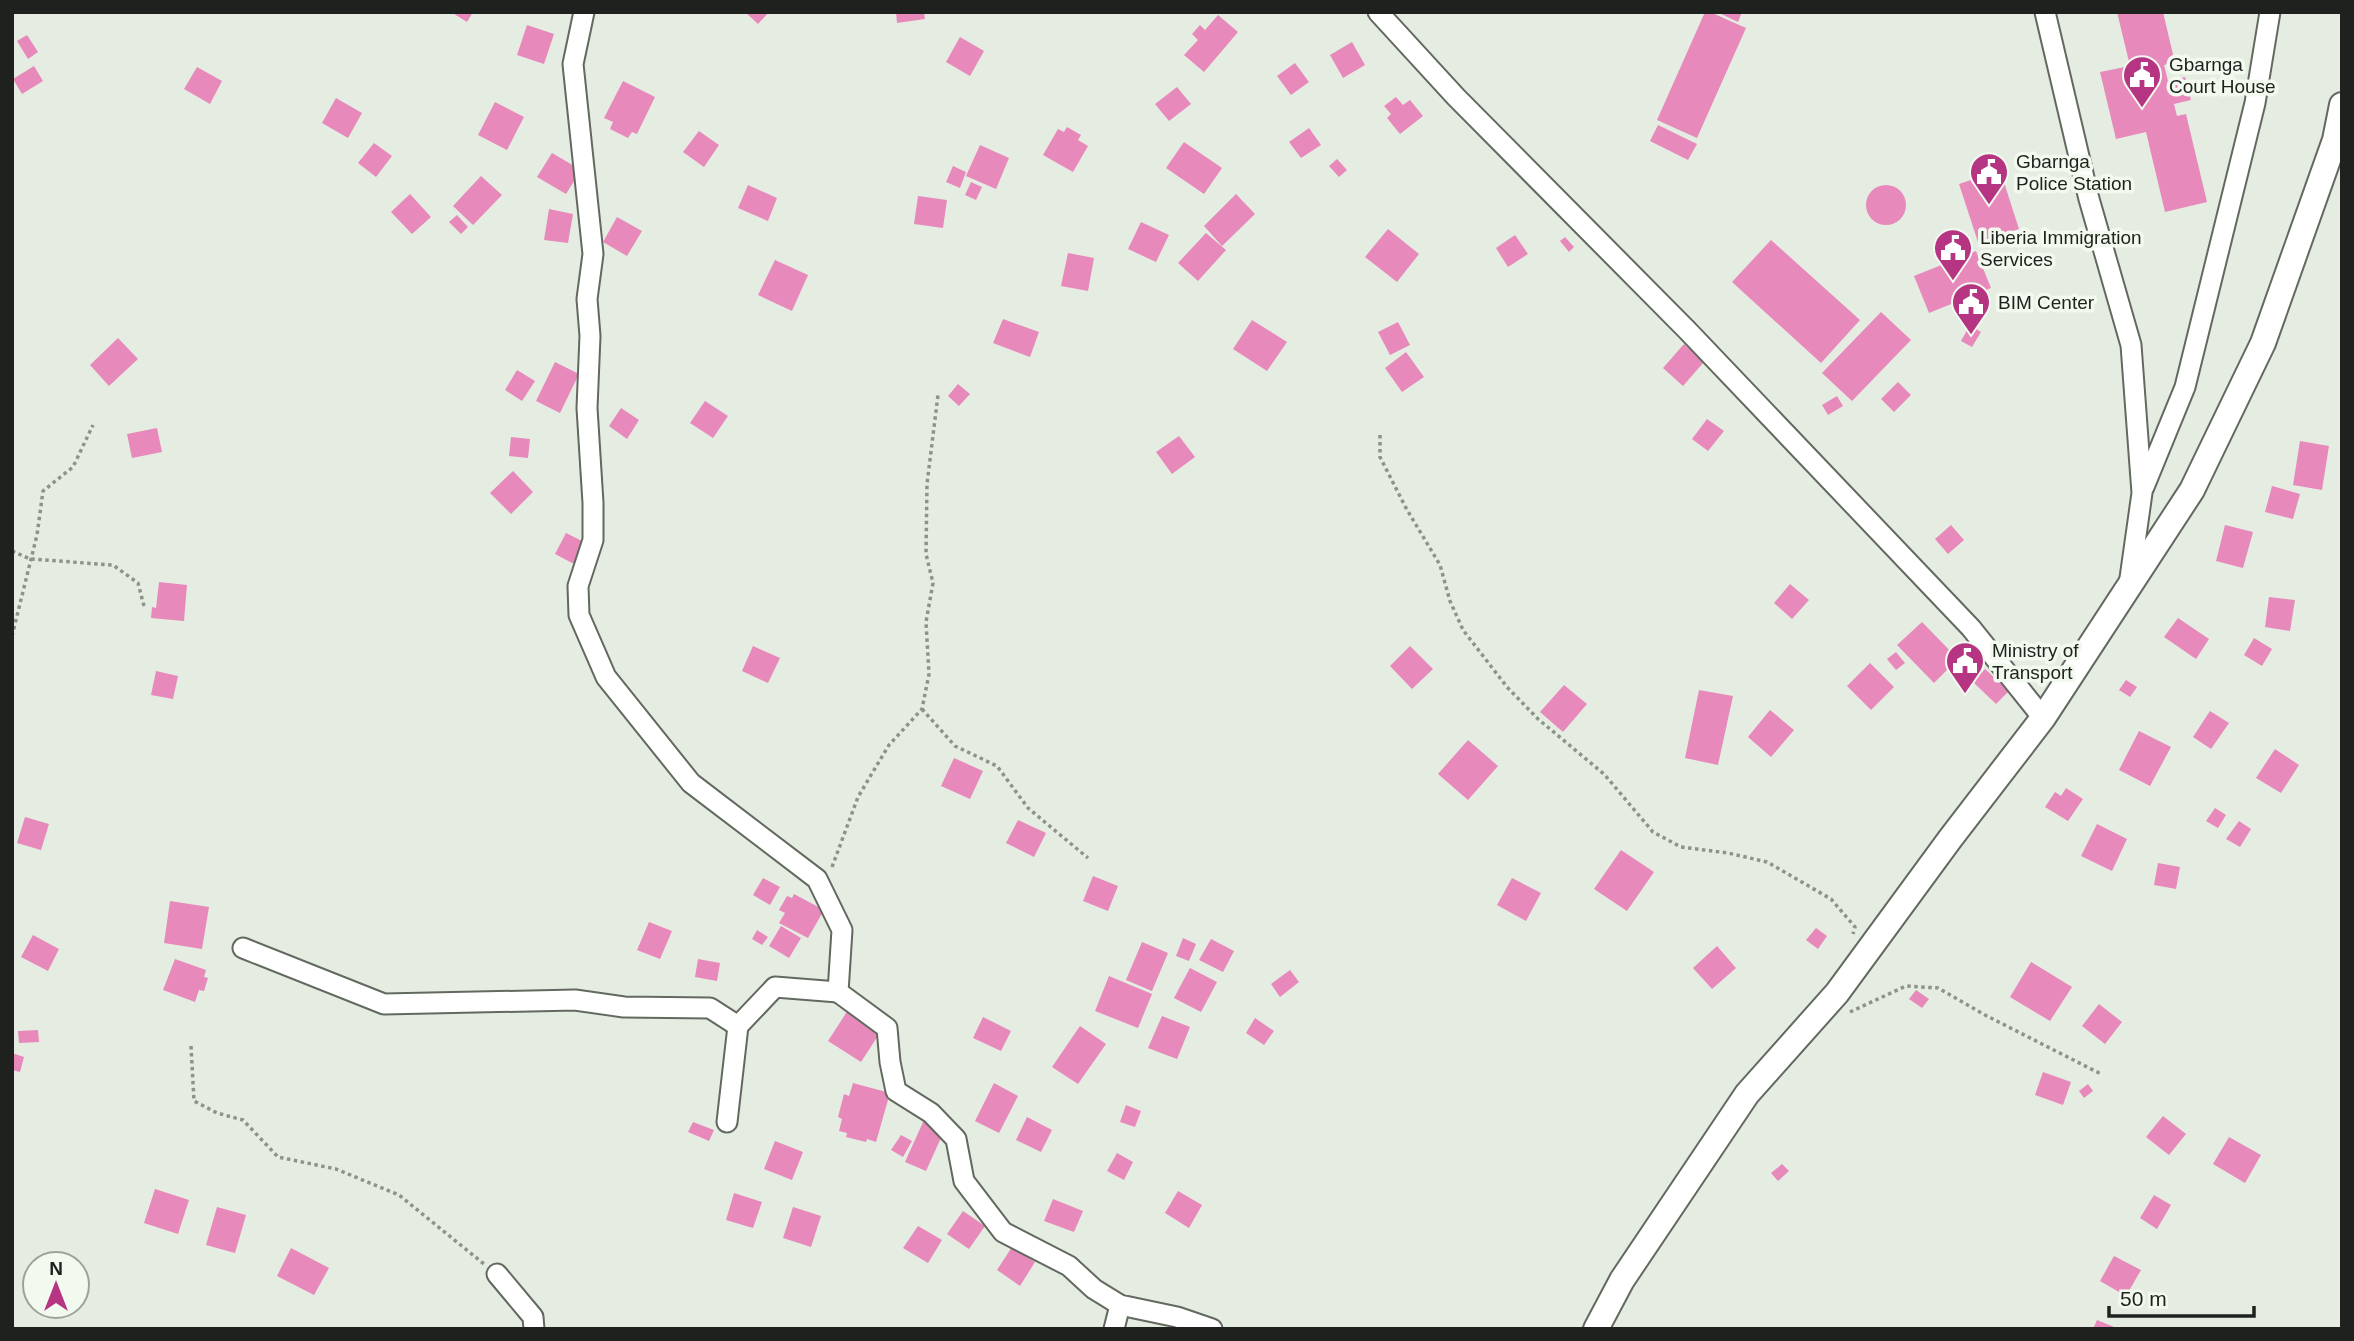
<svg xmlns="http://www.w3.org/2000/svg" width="2354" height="1341" viewBox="0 0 2354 1341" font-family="Helvetica,sans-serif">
<rect width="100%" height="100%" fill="#e5ede2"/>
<g fill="#e789bb">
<polygon points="451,12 473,12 467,22"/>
<polygon points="745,12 769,12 758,24"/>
<polygon points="896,12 924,12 925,19 897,23"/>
<polygon points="1705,12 1710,12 1746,28 1697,138 1657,120"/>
<polygon points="1717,12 1742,12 1738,22"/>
<polygon points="2117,12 2163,12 2175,63 2164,65 2168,81 2185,77 2191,100 2174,104 2177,116 2186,114 2207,202 2165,212 2146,132 2116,139 2100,72 2130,66"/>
<polygon points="1218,15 1238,32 1204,72 1184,55 1198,40 1192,34 1200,25 1205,30"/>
<polygon points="527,25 554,34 544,64 517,55"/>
<polygon points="27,35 38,52 28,59 17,41"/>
<polygon points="960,37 984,51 970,76 946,62"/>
<polygon points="1352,42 1365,65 1343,78 1330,55"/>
<polygon points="1295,63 1309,82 1291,95 1277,76"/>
<polygon points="34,66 43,81 22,94 13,79"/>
<polygon points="197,67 222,81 210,104 184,89"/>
<polygon points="623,81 655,97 637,134 632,132 628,138 610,129 613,122 604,118"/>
<polygon points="1177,87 1191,104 1169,121 1155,104"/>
<polygon points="1396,97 1403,105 1410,100 1423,116 1400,134 1387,118 1391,114 1384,106"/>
<polygon points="336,98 362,113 348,138 322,123"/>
<polygon points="495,102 524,117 507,150 478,135"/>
<polygon points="1658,125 1697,144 1688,160 1650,141"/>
<polygon points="1067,127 1081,135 1078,140 1088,146 1073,172 1043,155 1058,129 1064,132"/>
<polygon points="1309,128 1321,145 1301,158 1289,142"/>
<polygon points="699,131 719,145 704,167 683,152"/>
<polygon points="1184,142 1222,168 1204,194 1166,168"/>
<polygon points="374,143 392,156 376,177 358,163"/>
<polygon points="980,145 1009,158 996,189 966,176"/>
<polygon points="552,153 581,170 566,194 537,177"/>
<polygon points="1337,159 1347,170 1339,177 1329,166"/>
<polygon points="953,166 966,172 960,188 946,182"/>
<polygon points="2000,170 2019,229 1978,242 1959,184"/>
<polygon points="481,176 502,195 473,225 453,206"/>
<polygon points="971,182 982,187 976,200 965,195"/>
<circle cx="1886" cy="205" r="20"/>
<polygon points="748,185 777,198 768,221 738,208"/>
<polygon points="410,194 431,217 412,234 391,212"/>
<polygon points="1236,194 1255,214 1222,246 1204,226"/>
<polygon points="918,196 947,200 943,228 914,224"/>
<polygon points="549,209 573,214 568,243 544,240"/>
<polygon points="457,215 468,227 461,234 449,222"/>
<polygon points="617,217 642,231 627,256 603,242"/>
<polygon points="1141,222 1169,235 1156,262 1128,249"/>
<polygon points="1388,229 1419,254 1397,282 1365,257"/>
<polygon points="1206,233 1226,250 1198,281 1178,263"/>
<polygon points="1515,235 1528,254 1508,267 1496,248"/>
<polygon points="1565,237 1574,247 1569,252 1560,241"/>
<polygon points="1771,240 1860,320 1821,363 1732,282"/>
<polygon points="1976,251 1991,288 1929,313 1914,276"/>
<polygon points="1068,253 1094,258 1088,291 1061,286"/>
<polygon points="775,260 808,275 792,311 758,295"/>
<polygon points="1881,312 1911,340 1852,401 1822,373"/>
<polygon points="1003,319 1039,332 1030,357 993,343"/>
<polygon points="1252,320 1287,342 1267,371 1233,349"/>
<polygon points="1398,322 1410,345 1390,355 1378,332"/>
<polygon points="1970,325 1981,332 1972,347 1961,341"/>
<polygon points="118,338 138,359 109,386 90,365"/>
<polygon points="1684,344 1704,362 1683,386 1663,368"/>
<polygon points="1406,352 1424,377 1402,392 1385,368"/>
<polygon points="555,362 579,374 560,413 536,401"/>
<polygon points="517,370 535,381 522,401 505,390"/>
<polygon points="1898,382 1911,395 1894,412 1881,399"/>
<polygon points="958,384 970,394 959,406 948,396"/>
<polygon points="1837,396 1843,406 1828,415 1822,405"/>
<polygon points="705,401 728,416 713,438 690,423"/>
<polygon points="621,408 639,420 627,439 609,426"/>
<polygon points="1707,419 1724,431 1708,451 1692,439"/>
<polygon points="157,428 162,452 132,458 127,434"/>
<polygon points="1179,436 1195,457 1172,474 1156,452"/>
<polygon points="511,437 530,439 528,458 509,456"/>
<polygon points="2300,441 2329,446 2322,490 2293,485"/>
<polygon points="513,471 533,492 511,514 490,493"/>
<polygon points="2272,486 2300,494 2293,519 2265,512"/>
<polygon points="1951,525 1964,540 1948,554 1935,539"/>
<polygon points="2225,525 2253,532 2243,568 2216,561"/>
<polygon points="566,533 586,543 574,564 555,554"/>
<polygon points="159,582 187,585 184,621 151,618 152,607 156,608"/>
<polygon points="1790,584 1809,600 1792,619 1774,603"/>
<polygon points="2269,597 2295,600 2290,631 2265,627"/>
<polygon points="2178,618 2209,639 2196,659 2164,637"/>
<polygon points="1922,622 1958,659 1934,683 1897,645"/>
<polygon points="2254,638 2272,649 2262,666 2244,655"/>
<polygon points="753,646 780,658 768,683 742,671"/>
<polygon points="1410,646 1433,669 1412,689 1390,666"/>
<polygon points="1896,652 1905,663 1896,670 1887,659"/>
<polygon points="1870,663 1894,687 1871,710 1847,686"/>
<polygon points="1985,669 2009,691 1996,704 1973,682"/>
<polygon points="156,671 178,676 173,699 151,695"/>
<polygon points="2126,680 2137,687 2130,697 2119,690"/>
<polygon points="1564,685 1587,704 1563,732 1540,712"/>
<polygon points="1699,690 1733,696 1718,765 1685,758"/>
<polygon points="1770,710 1794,730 1771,757 1748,737"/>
<polygon points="2210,711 2229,723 2211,749 2193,737"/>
<polygon points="2139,731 2171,747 2150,786 2119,770"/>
<polygon points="1468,740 1498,766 1468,800 1438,774"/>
<polygon points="2275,749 2299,765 2281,793 2256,778"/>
<polygon points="954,758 983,771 970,799 941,786"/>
<polygon points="2066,788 2083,799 2068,821 2045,807 2055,792 2061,796"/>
<polygon points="2215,808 2226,815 2218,828 2206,821"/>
<polygon points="25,817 49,824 41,850 17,843"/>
<polygon points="1018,820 1046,833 1034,857 1006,843"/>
<polygon points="2239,821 2251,829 2240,847 2226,839"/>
<polygon points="2097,824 2127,839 2112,871 2081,856"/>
<polygon points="1621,850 1654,872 1627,911 1594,889"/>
<polygon points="2158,863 2180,867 2176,889 2154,885"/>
<polygon points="1093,876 1118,886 1108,911 1083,901"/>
<polygon points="763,878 780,887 770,905 753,895"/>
<polygon points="1512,878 1541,893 1526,921 1497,905"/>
<polygon points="794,894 824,910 808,938 779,923 785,913 779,910 787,896 792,898"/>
<polygon points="170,901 209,907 202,949 164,943"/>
<polygon points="649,922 672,931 660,959 637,950"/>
<polygon points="781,926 801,938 789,958 769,946"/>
<polygon points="1816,928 1827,936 1818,949 1806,940"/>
<polygon points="757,930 768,937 762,945 752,939"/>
<polygon points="33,935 59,949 48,971 21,957"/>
<polygon points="1183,938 1196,944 1189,961 1176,956"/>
<polygon points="1211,939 1234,951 1223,972 1199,960"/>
<polygon points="1142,942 1168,953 1152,991 1126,980"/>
<polygon points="1717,946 1736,968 1712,989 1693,968"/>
<polygon points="175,959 206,970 204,977 208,978 204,991 199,990 195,1002 163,990"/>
<polygon points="698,959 720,963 717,981 695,977"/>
<polygon points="2031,962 2072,987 2050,1021 2010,997"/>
<polygon points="1190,968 1217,982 1201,1012 1174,998"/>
<polygon points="1290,970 1299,982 1280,997 1271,984"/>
<polygon points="1109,976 1152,994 1138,1028 1095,1011"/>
<polygon points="1916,990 1929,999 1922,1008 1909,999"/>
<polygon points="2099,1004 2122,1022 2105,1044 2082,1026"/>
<polygon points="850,1007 883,1028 861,1062 828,1041"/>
<polygon points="1162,1016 1190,1027 1177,1059 1148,1048"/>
<polygon points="983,1017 1011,1031 1001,1051 973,1038"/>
<polygon points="1255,1018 1274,1031 1264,1045 1246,1033"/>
<polygon points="1080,1026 1106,1044 1078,1084 1052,1067"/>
<polygon points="38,1030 39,1042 19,1043 18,1031"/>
<polygon points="12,1053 24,1057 20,1072 12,1070"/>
<polygon points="2043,1072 2071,1082 2063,1105 2035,1095"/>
<polygon points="853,1083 890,1093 876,1142 867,1139 866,1142 846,1137 847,1133 839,1131 842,1119 838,1117 844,1094 849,1096"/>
<polygon points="994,1083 1018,1096 999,1133 975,1121"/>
<polygon points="2088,1084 2093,1091 2084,1098 2079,1091"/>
<polygon points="1126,1105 1141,1111 1135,1127 1120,1122"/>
<polygon points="2163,1116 2186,1134 2169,1155 2146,1137"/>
<polygon points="1027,1117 1052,1130 1041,1152 1016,1140"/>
<polygon points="924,1120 945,1129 926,1171 905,1162"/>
<polygon points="693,1122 714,1130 709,1141 688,1132"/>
<polygon points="901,1135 912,1141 903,1157 891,1150"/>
<polygon points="2229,1137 2261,1155 2245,1183 2213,1164"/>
<polygon points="775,1141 803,1152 792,1180 764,1169"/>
<polygon points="1117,1153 1133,1162 1124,1180 1107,1171"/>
<polygon points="1782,1164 1789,1171 1778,1181 1771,1173"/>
<polygon points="155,1189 189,1200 178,1234 144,1223"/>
<polygon points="1178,1191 1202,1205 1189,1228 1165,1213"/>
<polygon points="734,1193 762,1202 753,1228 726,1220"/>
<polygon points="2154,1195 2171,1205 2157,1229 2140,1218"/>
<polygon points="1053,1199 1083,1211 1074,1232 1044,1221"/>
<polygon points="217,1207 246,1215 235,1253 206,1245"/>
<polygon points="793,1207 821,1216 811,1247 783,1238"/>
<polygon points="963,1211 985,1226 969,1249 947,1234"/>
<polygon points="918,1226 942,1240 928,1263 903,1248"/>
<polygon points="1012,1247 1035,1262 1020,1286 997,1270"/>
<polygon points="291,1248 329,1268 314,1295 277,1276"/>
<polygon points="2114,1256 2141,1270 2126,1296 2100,1281"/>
<polygon points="2097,1320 2119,1329 2093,1329"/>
</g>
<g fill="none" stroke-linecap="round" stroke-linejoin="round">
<defs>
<g id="minor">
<polyline points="584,12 573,64 593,254 587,299 590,336 587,408 593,503 593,540 578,586 579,615 606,677 691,783 817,879 842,930 838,992 887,1028 890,1062 896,1091 931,1113 956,1139 964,1181 1003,1232 1069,1266 1094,1289 1120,1305 1177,1317 1212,1329"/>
<polyline points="1378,12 1456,97 1687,330 1971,628 2043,718"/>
<polyline points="2045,12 2089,199 2131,345 2142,493 2129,585"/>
<polyline points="2144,487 2185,387 2255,103 2270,12"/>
<polyline points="243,948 384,1004 575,1000 624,1007 710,1008 738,1026"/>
<polyline points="727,1122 738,1026 775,987 838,992"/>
<polyline points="497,1274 533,1317 534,1329"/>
<polyline points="1114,1329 1120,1305"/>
</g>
<polyline id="major" points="1596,1329 1622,1280 1747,1094 1837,993 1950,839 2043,718 2192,490 2263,343 2335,140 2342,105"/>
</defs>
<use href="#minor" stroke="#62695f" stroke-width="23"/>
<use href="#major" stroke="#62695f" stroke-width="28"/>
<g stroke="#8d938b" stroke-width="3.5" stroke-dasharray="3.5 3.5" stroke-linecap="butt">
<polyline points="1380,435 1380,457 1406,508 1440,565 1450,601 1463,630 1507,687 1538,719 1604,774 1653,832 1681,847 1728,853 1767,862 1831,899 1855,927 1853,934"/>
<polyline points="12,551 30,559 113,565 138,583 144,606"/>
<polyline points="12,636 37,535 43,491 73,467 93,425"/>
<polyline points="922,709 955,746 997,766 1028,808 1088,858"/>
<polyline points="832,867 858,797 889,745 922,709 929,674 926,622 933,583 926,554 927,484 938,395"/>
<polyline points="1850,1012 1906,986 1938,988 1985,1015 2101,1074"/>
<polyline points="191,1046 194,1101 217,1113 243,1120 278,1157 336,1169 399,1195 484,1264"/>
</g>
<use href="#minor" stroke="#fff" stroke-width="19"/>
<use href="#major" stroke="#fff" stroke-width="24"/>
</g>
<defs>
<symbol id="civic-pin" viewBox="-11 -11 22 30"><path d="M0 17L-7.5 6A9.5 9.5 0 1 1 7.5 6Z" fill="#b53582" stroke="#f2faef"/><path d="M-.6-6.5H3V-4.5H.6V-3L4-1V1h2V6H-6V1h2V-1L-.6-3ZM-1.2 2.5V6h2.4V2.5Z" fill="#fff"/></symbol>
</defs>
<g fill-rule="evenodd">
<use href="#civic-pin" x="2120" y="53" width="44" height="60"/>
<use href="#civic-pin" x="1967" y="150" width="44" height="60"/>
<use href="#civic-pin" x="1931" y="226" width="44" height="60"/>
<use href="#civic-pin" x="1949" y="280" width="44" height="60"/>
<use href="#civic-pin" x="1943" y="639" width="44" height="60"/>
</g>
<g text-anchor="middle" stroke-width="7" stroke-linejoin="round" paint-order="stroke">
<g font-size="19" fill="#1e211d" stroke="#f2faef" text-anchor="start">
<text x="2169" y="71">Gbarnga<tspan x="2169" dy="22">Court House</tspan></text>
<text x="2016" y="168">Gbarnga<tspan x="2016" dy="22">Police Station</tspan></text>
<text x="1980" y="244">Liberia Immigration<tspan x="1980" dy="22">Services</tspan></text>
<text x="1998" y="309">BIM Center</text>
<text x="1992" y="657">Ministry of<tspan x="1992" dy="22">Transport</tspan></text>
</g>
</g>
<rect width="2354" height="1341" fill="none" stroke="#1e211d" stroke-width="28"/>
<g transform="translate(56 1285)"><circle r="33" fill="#f2faef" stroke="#9da39b" stroke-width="2"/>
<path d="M0-5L12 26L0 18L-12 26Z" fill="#b53582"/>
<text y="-10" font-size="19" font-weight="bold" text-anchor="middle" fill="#1e211d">N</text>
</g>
<path d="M2109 1306v10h145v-10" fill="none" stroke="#1e211d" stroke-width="3.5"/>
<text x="2120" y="1306" font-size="21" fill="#1e211d" stroke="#f2faef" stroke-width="5" paint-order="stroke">50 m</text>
</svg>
